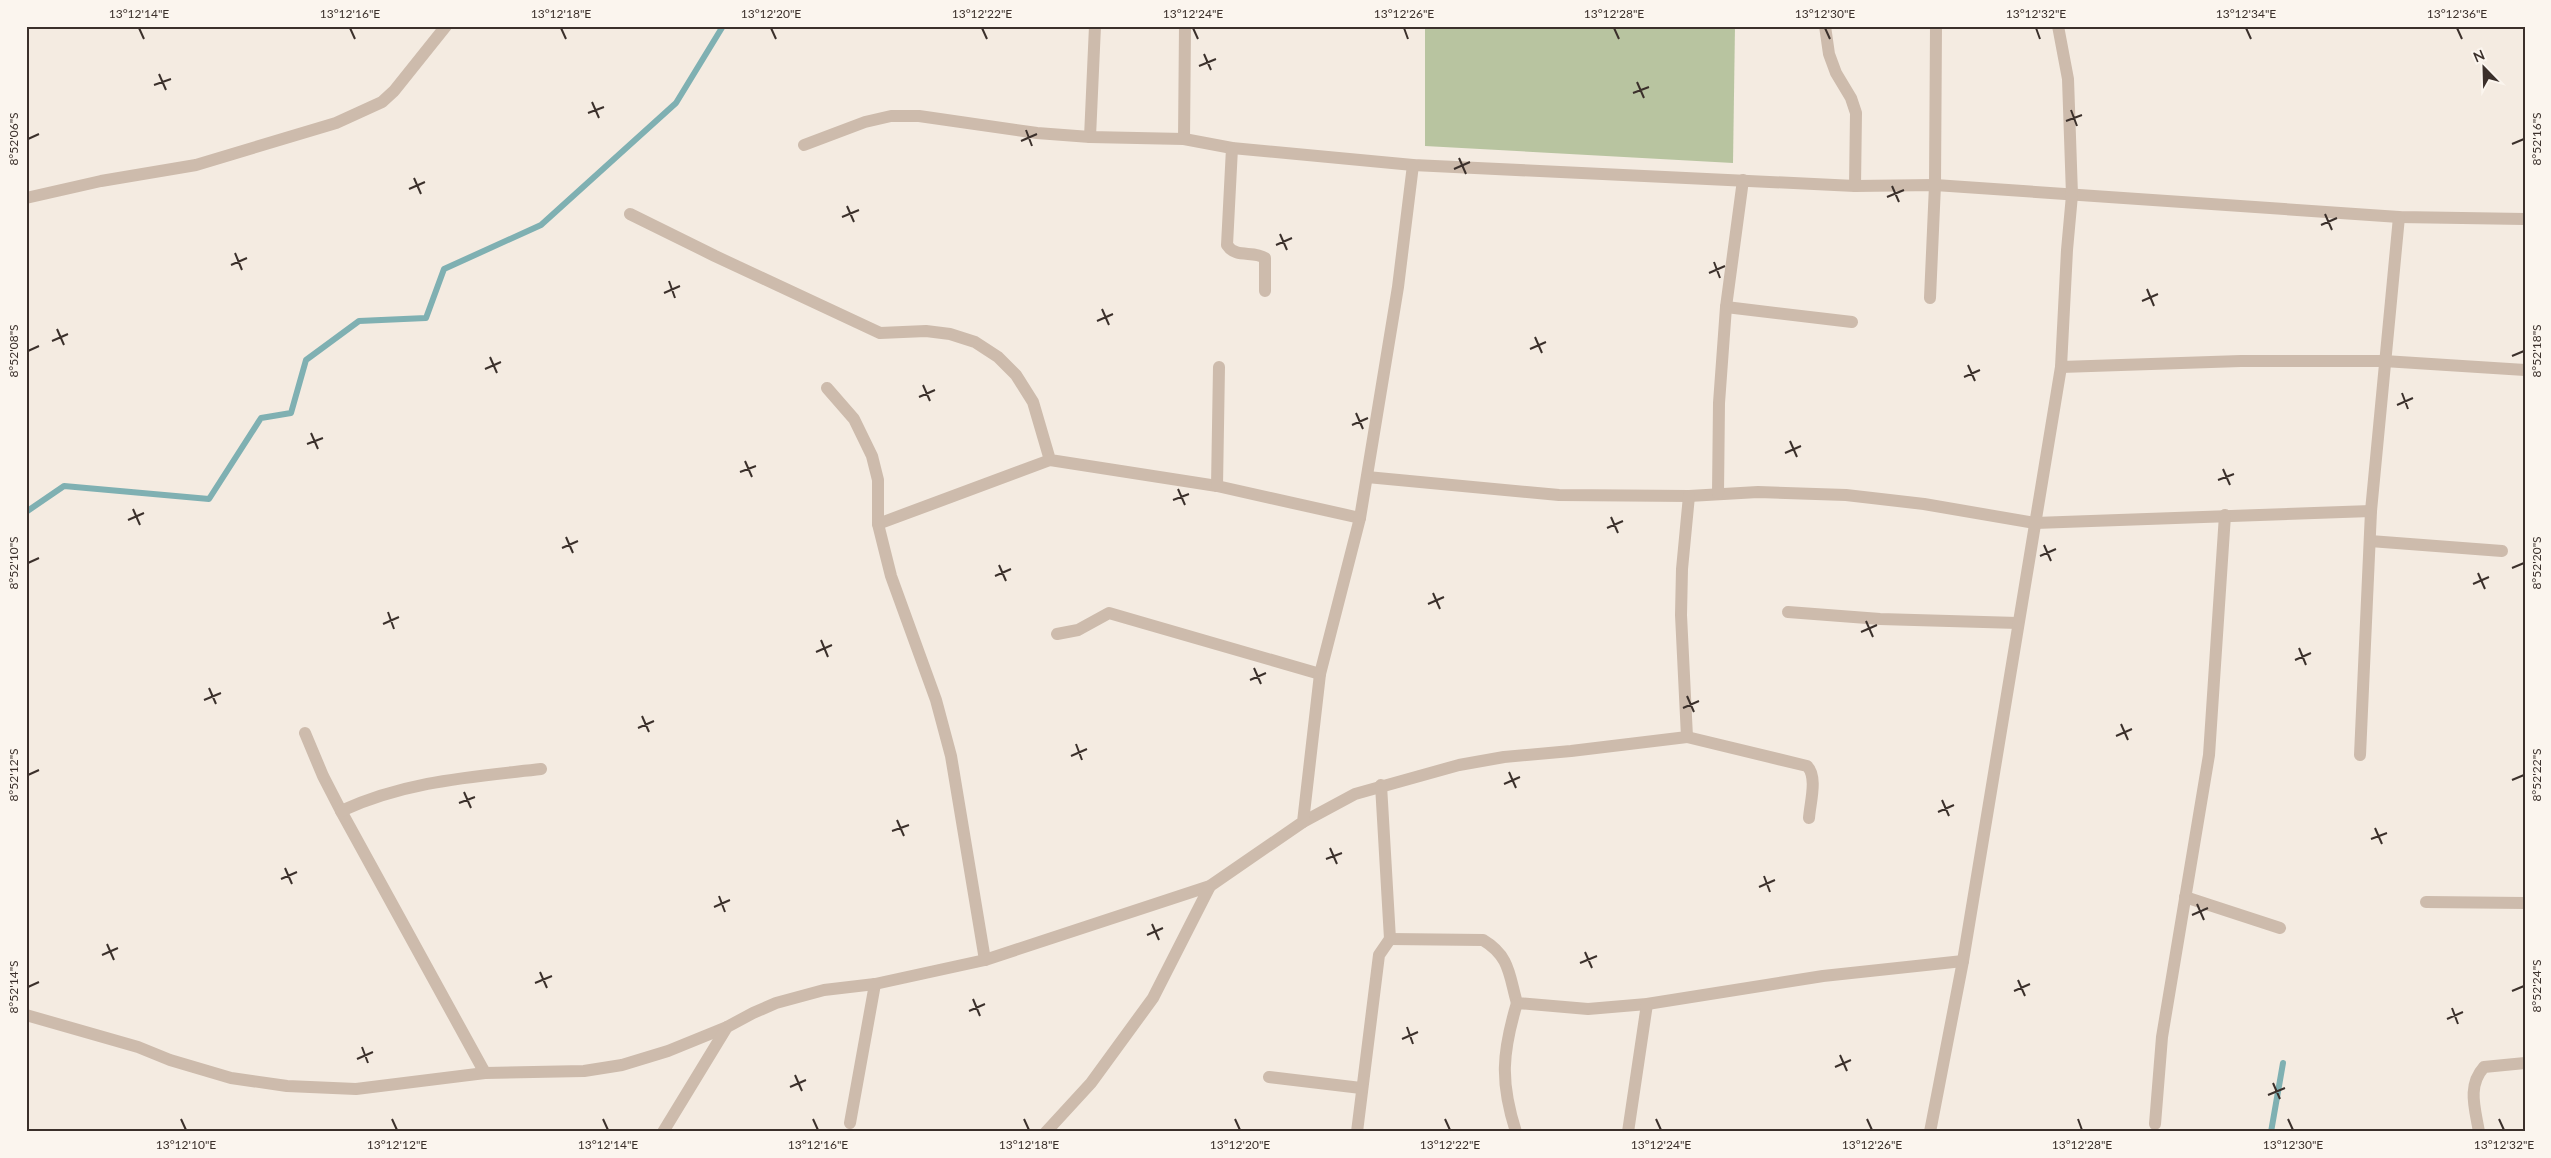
<svg xmlns="http://www.w3.org/2000/svg" width="2551" height="1158" viewBox="0 0 2551 1158" font-family="Lato,sans-serif">
<rect width="100%" height="100%" fill="#f4ebe1"/>
<polygon fill="#b8c4a0" points="1425,26 1735,26 1733,163 1425,146"/>
<g fill="none" stroke-linecap="round" stroke-linejoin="round">
<g stroke="#7fb0b2" stroke-width="6">
<polyline points="26,512 64,486 209,499 261,418 291,413 306,360 359,321 426,318 444,269 541,225 676,103 723,26"/>
<polyline points="2271,1132 2283,1063"/>
</g>
<g stroke="#cdbbac" stroke-width="12">
<polyline points="1825,26 1829,54 1836,73 1851,98 1856,113 1855,186"/>
<polyline points="1090,137 1095,26"/>
<polyline points="1184,139 1185,26"/>
<polyline points="804,145 865,122 891,116 919,116 1037,133 1090,137 1184,139 1232,148 1413,165 1855,186 1935,185 2399,217 2525,219"/>
<path d="M1232 148 1227 245C1236 259 1253 250 1265 258V291"/>
<polyline points="26,198 101,181 196,165 336,123 382,102 394,91 446,26"/>
<polyline points="630,214 715,256 880,333 926,331 950,334 975,342 998,357 1016,375 1033,402 1050,460 1217,486 1360,518"/>
<polyline points="1930,298 1935,185 1936,26"/>
<polyline points="1726,307 1852,322"/>
<polyline points="2061,367 2241,361 2384,361 2525,370"/>
<polyline points="827,388 854,419 872,456 878,480 878,524 891,576 936,700 951,756 985,960"/>
<polyline points="1367,477 1559,495 1689,496 1758,492 1846,495 1924,504 2035,523 2371,511"/>
<polyline points="1217,486 1219,367"/>
<polyline points="1718,493 1719,403 1726,307 1743,180"/>
<polyline points="878,524 1050,460"/>
<polyline points="2370,541 2502,551"/>
<polyline points="1788,612 1880,619 2018,623"/>
<polyline points="1057,634 1078,630 1109,613 1320,674"/>
<polyline points="305,733 323,776 341,811 485,1073"/>
<path d="M1687 737 1807 766C1818 777 1810 803 1809 818"/>
<polyline points="2360,755 2371,511 2399,217"/>
<path d="M341 811C406 781 471 777 541 769"/>
<polyline points="1303,822 1355,794 1459,765 1504,757 1571,751 1687,737 1681,615 1682,569 1689,496"/>
<polyline points="2185,897 2280,928"/>
<polyline points="2426,902 2525,903"/>
<path d="M1390 939 1483 940C1510 956 1509 975 1517 1003L1588 1009 1647 1004 1823 976 1963 961"/>
<polyline points="26,1015 138,1047 170,1060 231,1078 287,1086 356,1089 485,1073 584,1071 622,1065 668,1051 727,1027"/>
<polyline points="1269,1077 1361,1088"/>
<polyline points="850,1123 875,984"/>
<polyline points="2155,1124 2162,1037 2209,755 2225,515"/>
<polyline points="663,1132 727,1027 753,1013 776,1003 824,990 875,984 985,960 1210,886 1303,822 1320,674 1360,518 1398,287 1413,165"/>
<polyline points="1046,1132 1091,1083 1153,998 1210,886"/>
<polyline points="1357,1132 1379,955 1390,939 1381,785"/>
<path d="M1516 1132C1500 1082 1502 1053 1517 1003"/>
<polyline points="1628,1132 1647,1004"/>
<polyline points="1930,1132 1963,961 2061,367 2067,250 2072,195 2068,79 2058,26"/>
<path d="M2479 1132C2475 1108 2467 1086 2484 1067L2525 1063"/>
</g>
</g>
<path fill="none" stroke="#3b302b" stroke-width="2" d="M139 28 144 39M350 28 355 39M561 28 566 39M771 28 776 39M982 28 987 39M1193 28 1198 39M1404 28 1408 39M1614 28 1619 39M1825 28 1830 39M2036 28 2040 39M2246 28 2251 39M2457 28 2462 39M1204 54 1211 70M1199 66 1216 59M159 74 166 90M1637 82 1644 98M154 85 171 79M1633 93 1649 87M592 102 599 118M2071 110 2077 126M588 113 604 107M2066 121 2082 115M1026 130 1032 146M28 139 39 134M1021 141 1037 134M2512 144 2524 139M1459 158 1466 174M1454 169 1470 162M414 178 421 194M1892 186 1899 202M409 189 425 182M1887 197 1904 190M847 206 854 222M2325 214 2332 230M842 217 859 210M2321 225 2337 218M1280 234 1287 250M1276 245 1292 238M235 253 242 270M1714 262 1720 278M231 265 247 258M1709 273 1725 266M669 281 675 298M2147 289 2154 306M664 293 680 286M2142 301 2158 294M1102 309 1109 325M1097 321 1113 314M57 329 64 345M1535 337 1542 353M52 341 68 334M1530 349 1546 342M28 351 39 346M2512 356 2524 351M490 357 497 373M1968 365 1975 381M485 369 501 362M1964 377 1980 370M923 385 930 401M2402 393 2408 409M919 397 935 390M2397 405 2413 398M1356 413 1363 429M1352 425 1368 418M311 433 318 449M1790 441 1797 457M307 444 323 438M1785 453 1801 446M745 461 752 477M2223 469 2230 485M740 472 756 466M2218 480 2234 474M1178 489 1185 505M1173 500 1189 494M133 509 140 525M1611 517 1618 533M128 520 144 513M1607 528 1623 521M566 537 573 553M2044 545 2051 561M562 548 578 541M2040 556 2056 549M28 563 39 558M999 565 1006 581M2512 568 2524 563M2478 573 2485 589M995 576 1011 569M2473 584 2489 577M1433 593 1440 609M1428 604 1444 597M388 612 394 629M1866 621 1873 637M383 624 399 617M1861 632 1877 625M821 640 828 657M2299 648 2306 665M816 652 832 645M2295 660 2311 653M1254 668 1261 684M1250 680 1266 673M209 688 216 704M1687 696 1694 712M204 700 221 693M1683 708 1699 701M642 716 649 732M2121 724 2128 740M638 728 654 721M2116 736 2132 729M1076 744 1082 760M1071 756 1087 749M1509 772 1516 788M28 775 39 770M2512 780 2524 775M1504 784 1520 777M464 792 471 808M1942 800 1949 816M459 803 475 797M1938 812 1954 805M897 820 904 836M2375 828 2382 844M892 831 909 825M2371 839 2387 833M1330 848 1337 864M1326 859 1342 853M285 868 292 884M1764 876 1770 892M281 879 297 872M1759 887 1775 880M719 896 725 912M2197 904 2204 920M714 907 730 900M2192 915 2208 908M1152 924 1159 940M1147 935 1163 928M107 944 114 960M1585 952 1592 968M102 955 118 948M1580 963 1597 956M540 972 547 988M2018 980 2025 996M535 983 552 976M28 987 39 982M2014 991 2030 984M2512 991 2524 986M973 999 980 1016M2452 1008 2458 1024M969 1011 985 1004M2447 1019 2463 1012M1407 1027 1413 1044M1402 1039 1418 1032M362 1047 368 1063M1840 1055 1847 1071M357 1059 373 1052M1835 1067 1851 1060M795 1075 802 1091M2273 1083 2280 1099M790 1087 806 1080M2268 1095 2285 1088M181 1119 186 1130M392 1119 397 1130M603 1119 608 1130M813 1119 818 1130M1024 1119 1029 1130M1235 1119 1240 1130M1445 1119 1450 1130M1656 1119 1661 1130M1867 1119 1872 1130M2078 1119 2082 1130M2288 1119 2293 1130M2499 1119 2504 1130"/>
<rect width="2551" height="1158" fill="none" stroke="#fbf5ee" stroke-width="55"/>
<g transform="translate(2484 68) rotate(337)" stroke="#fbf5ee" stroke-width="4" paint-order="stroke">
<path d="M0-4L9 19L0 12L-9 19Z" fill="#3b302b"/>
<text y="-8" font-size="14" font-weight="bold" text-anchor="middle" fill="#3b302b">N</text>
</g>
<rect x="28" y="28" width="2496" height="1102" fill="none" stroke="#3b302b" stroke-width="2"/>
<g font-size="12" text-anchor="middle" fill="#3b302b">
<text x="139" y="18">13°12'14"E</text>
<text x="350" y="18">13°12'16"E</text>
<text x="561" y="18">13°12'18"E</text>
<text x="771" y="18">13°12'20"E</text>
<text x="982" y="18">13°12'22"E</text>
<text x="1193" y="18">13°12'24"E</text>
<text x="1404" y="18">13°12'26"E</text>
<text x="1614" y="18">13°12'28"E</text>
<text x="1825" y="18">13°12'30"E</text>
<text x="2036" y="18">13°12'32"E</text>
<text x="2246" y="18">13°12'34"E</text>
<text x="2457" y="18">13°12'36"E</text>
<text transform="translate(2537 139) rotate(-90)" y="4">8°52'16"S</text>
<text transform="translate(14 139) rotate(-90)" y="4">8°52'06"S</text>
<text transform="translate(2537 351) rotate(-90)" y="4">8°52'18"S</text>
<text transform="translate(14 351) rotate(-90)" y="4">8°52'08"S</text>
<text transform="translate(2537 563) rotate(-90)" y="4">8°52'20"S</text>
<text transform="translate(14 563) rotate(-90)" y="4">8°52'10"S</text>
<text transform="translate(2537 775) rotate(-90)" y="4">8°52'22"S</text>
<text transform="translate(14 775) rotate(-90)" y="4">8°52'12"S</text>
<text transform="translate(2537 986) rotate(-90)" y="4">8°52'24"S</text>
<text transform="translate(14 987) rotate(-90)" y="4">8°52'14"S</text>
<text x="186" y="1149">13°12'10"E</text>
<text x="397" y="1149">13°12'12"E</text>
<text x="608" y="1149">13°12'14"E</text>
<text x="818" y="1149">13°12'16"E</text>
<text x="1029" y="1149">13°12'18"E</text>
<text x="1240" y="1149">13°12'20"E</text>
<text x="1450" y="1149">13°12'22"E</text>
<text x="1661" y="1149">13°12'24"E</text>
<text x="1872" y="1149">13°12'26"E</text>
<text x="2082" y="1149">13°12'28"E</text>
<text x="2293" y="1149">13°12'30"E</text>
<text x="2504" y="1149">13°12'32"E</text>
</g>
</svg>
